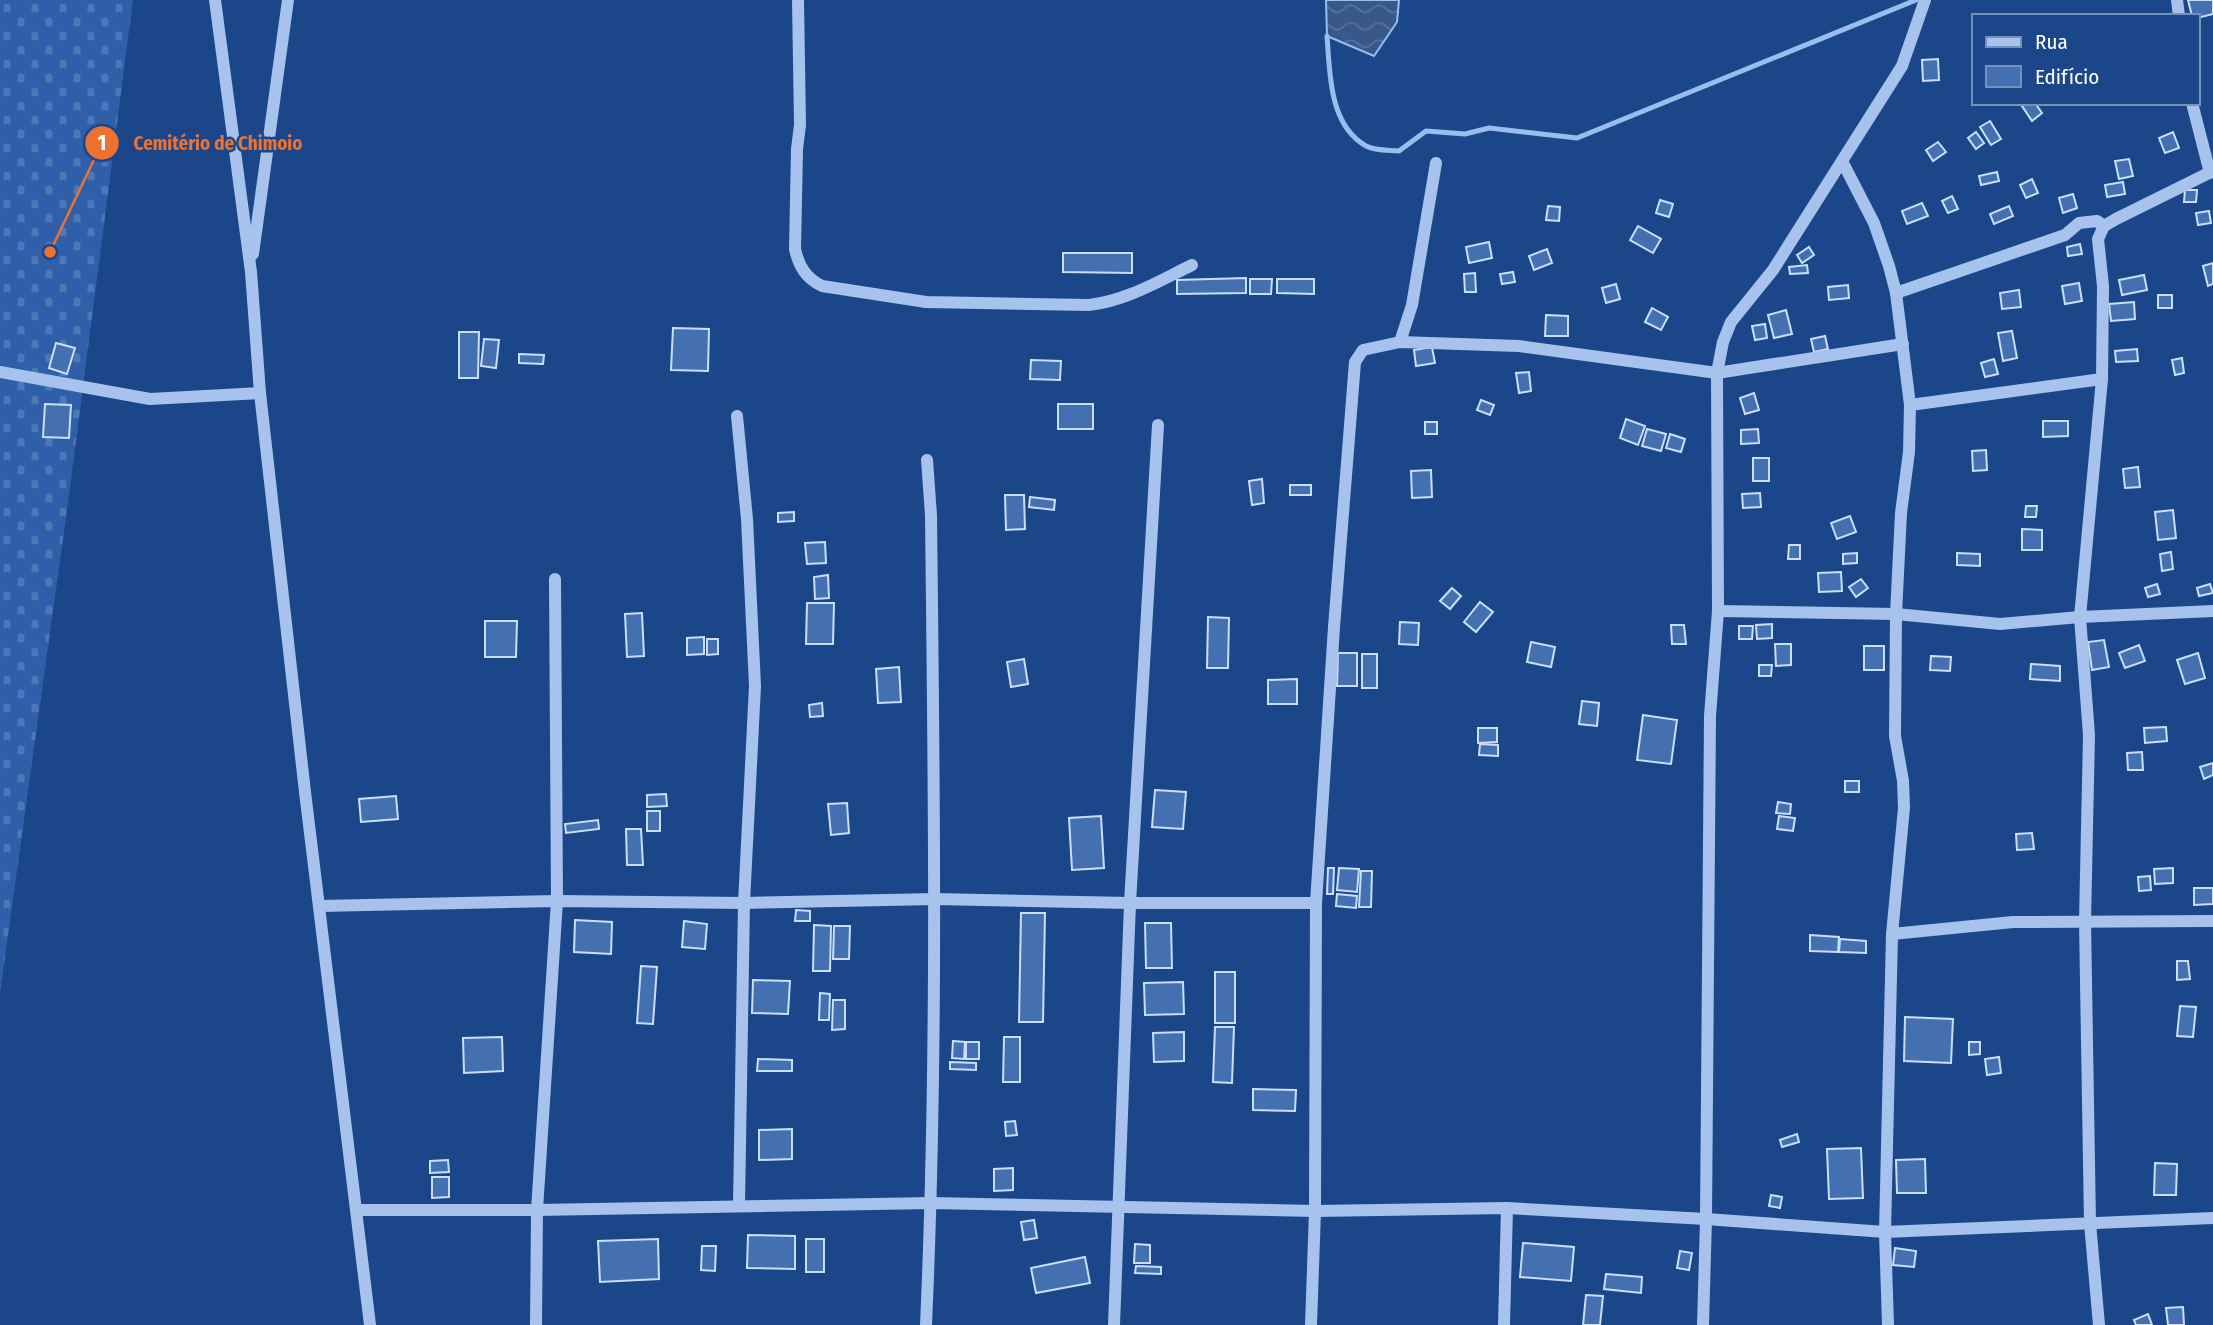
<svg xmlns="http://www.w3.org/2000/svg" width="2213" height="1325" viewBox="0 0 2213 1325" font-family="'Fira Sans Condensed',sans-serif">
<defs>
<pattern id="cemetery-stones" width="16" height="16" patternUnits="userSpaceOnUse" patternTransform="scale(1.75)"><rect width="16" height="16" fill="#2e5fa8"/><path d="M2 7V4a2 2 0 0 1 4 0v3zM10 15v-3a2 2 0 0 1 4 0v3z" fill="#4d77b5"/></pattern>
<pattern id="water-waves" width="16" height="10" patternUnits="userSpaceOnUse" patternTransform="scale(1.75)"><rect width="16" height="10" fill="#38588a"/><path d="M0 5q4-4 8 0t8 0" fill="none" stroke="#56719c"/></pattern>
</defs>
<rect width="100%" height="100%" fill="#1b468a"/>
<polygon fill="url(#cemetery-stones)" points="0,0 133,0 68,503 0,993"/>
<polygon fill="url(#water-waves)" stroke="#99bdef" stroke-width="2" points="1326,0 1399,0 1397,22 1374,56 1327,36"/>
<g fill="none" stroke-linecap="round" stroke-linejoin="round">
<path stroke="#99bdef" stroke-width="5" d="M1327 36C1330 74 1329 125 1366 146 1375 151 1389 150 1399 151L1426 131 1465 134 1489 128 1577 138 1916 0"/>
</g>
<g fill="#4470b2" stroke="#cbdef9" stroke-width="2">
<polygon points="2188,0 2213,0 2213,14 2197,18 2197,16 2192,16"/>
<polygon points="1938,59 1939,80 1923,81 1922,60"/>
<polygon points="2027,103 2035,103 2042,113 2032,121 2022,106"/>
<polygon points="1990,121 2001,139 1991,145 1980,127"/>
<polygon points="1976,132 1984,143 1976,149 1968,138"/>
<polygon points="2173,132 2179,148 2165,153 2159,138"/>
<polygon points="1938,142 1946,152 1933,161 1926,150"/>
<polygon points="2129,159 2133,176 2119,179 2115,161"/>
<polygon points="1997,172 1999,181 1981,185 1979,176"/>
<polygon points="2032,179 2038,193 2026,198 2020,185"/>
<polygon points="2123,182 2125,194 2107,197 2105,185"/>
<polygon points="2185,190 2197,190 2196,202 2184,202"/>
<polygon points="2073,194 2077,208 2063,213 2059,198"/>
<polygon points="1952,196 1958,209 1948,213 1942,201"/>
<polygon points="1660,200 1673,204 1669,217 1656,213"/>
<polygon points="1922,203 1928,216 1907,224 1902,211"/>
<polygon points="1548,206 1560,207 1559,221 1546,220"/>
<polygon points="2009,206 2013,216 1994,224 1990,214"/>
<polygon points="2209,211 2211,223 2198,225 2196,213"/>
<polygon points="1638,226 1661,239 1653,253 1630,240"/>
<polygon points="1489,242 1492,258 1469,263 1466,247"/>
<polygon points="2080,244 2082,254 2068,256 2067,247"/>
<polygon points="1809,247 1814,255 1802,263 1797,255"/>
<polygon points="1547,249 1552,263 1534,270 1529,256"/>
<polygon points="1063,253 1132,253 1132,273 1063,272"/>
<polygon points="2213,263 2213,284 2208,286 2203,266"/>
<polygon points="1807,265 1808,273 1790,274 1789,267"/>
<polygon points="1513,272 1515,282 1502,284 1500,274"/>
<polygon points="1475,273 1476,292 1465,292 1464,274"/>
<polygon points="2144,275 2147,290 2122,295 2119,280"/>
<polygon points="1246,278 1246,293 1177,294 1177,280"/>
<polygon points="1250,279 1272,279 1271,294 1250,294"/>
<polygon points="1277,279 1314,279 1314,294 1277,293"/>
<polygon points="2079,283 2082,301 2065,304 2062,286"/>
<polygon points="1616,284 1620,299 1606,303 1602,288"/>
<polygon points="1848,285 1849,298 1829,300 1828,287"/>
<polygon points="2019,290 2021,307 2002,309 2000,293"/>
<rect x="2158" y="295" width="14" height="13"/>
<polygon points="2134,302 2135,319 2111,321 2109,304"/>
<polygon points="1652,308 1668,317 1661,330 1645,322"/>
<polygon points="1786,310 1792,334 1774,338 1768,315"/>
<polygon points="1546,315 1568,316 1568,336 1545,336"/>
<polygon points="1765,324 1767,338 1755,340 1752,326"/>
<polygon points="673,328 709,329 708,371 671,370"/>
<polygon points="2012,331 2017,358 2003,361 1998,333"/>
<polygon points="459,332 479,332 478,378 459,378"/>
<polygon points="1825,336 1828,349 1814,352 1811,339"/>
<polygon points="484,339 499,340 496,368 481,366"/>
<polygon points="56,343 75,348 67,374 49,368"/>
<polygon points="1432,347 1435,363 1416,366 1414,350"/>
<polygon points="2137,349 2138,361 2116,362 2115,351"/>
<polygon points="519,354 544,355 543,364 519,363"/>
<polygon points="2182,358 2184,373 2175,375 2172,360"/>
<polygon points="1994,359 1998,374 1985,377 1981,363"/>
<polygon points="1031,360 1061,361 1060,380 1030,379"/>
<polygon points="1529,372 1531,391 1519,393 1516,373"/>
<polygon points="1754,393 1759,410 1745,414 1740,398"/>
<polygon points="1481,400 1494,405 1490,415 1477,410"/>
<polygon points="45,404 71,405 69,438 43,437"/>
<rect x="1058" y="404" width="35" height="25"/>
<polygon points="1626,419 1645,426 1638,445 1620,438"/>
<polygon points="2043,421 2068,421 2068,436 2043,437"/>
<rect x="1425" y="422" width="12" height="12"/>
<polygon points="1647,429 1666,434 1661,451 1642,446"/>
<polygon points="1758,429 1759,443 1741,444 1741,430"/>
<polygon points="1670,434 1685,439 1681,452 1666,448"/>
<polygon points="1986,450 1987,470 1973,471 1972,451"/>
<rect x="1753" y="458" width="16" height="23"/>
<polygon points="2138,467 2140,487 2125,488 2123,469"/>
<polygon points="1431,470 1432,497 1412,498 1411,471"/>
<polygon points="1262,479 1264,503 1252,505 1249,481"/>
<rect x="1290" y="485" width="21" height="10"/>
<polygon points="1760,493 1761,507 1743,508 1742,494"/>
<polygon points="1005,495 1024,495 1025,529 1006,530"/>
<polygon points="1030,497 1055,500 1054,510 1029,507"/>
<polygon points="2026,506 2037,506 2036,517 2025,517"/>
<polygon points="2173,510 2176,538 2158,540 2155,512"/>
<polygon points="794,512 794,521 778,522 778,513"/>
<polygon points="1850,516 1856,532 1837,539 1831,523"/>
<polygon points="2022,529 2042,530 2042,550 2022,550"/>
<polygon points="825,542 826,563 807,564 805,543"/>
<polygon points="1789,545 1800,545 1800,559 1788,559"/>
<polygon points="2171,552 2173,569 2162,571 2160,554"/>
<polygon points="1857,553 1857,563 1843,564 1843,554"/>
<polygon points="1957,553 1980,554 1980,566 1957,565"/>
<polygon points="1841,572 1842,591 1819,592 1818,573"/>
<polygon points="828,575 829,598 815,599 814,577"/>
<polygon points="1861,579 1868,588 1856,597 1849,587"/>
<polygon points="2157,584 2160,594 2148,597 2145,588"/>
<polygon points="2210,584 2213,593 2199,596 2197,588"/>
<polygon points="1452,588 1461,596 1450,609 1440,601"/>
<polygon points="1480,602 1493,612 1476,632 1464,622"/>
<polygon points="807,603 834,603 833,644 806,644"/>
<polygon points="642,613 644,656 627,657 625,614"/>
<polygon points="1208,617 1229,618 1228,668 1207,668"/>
<polygon points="485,621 517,621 516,657 485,657"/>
<polygon points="1400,622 1419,623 1418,645 1399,644"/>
<polygon points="1772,624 1772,638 1757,639 1756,625"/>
<polygon points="1671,625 1684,625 1686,644 1672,644"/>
<polygon points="1739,626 1753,626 1752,639 1739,639"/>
<polygon points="704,637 704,654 687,655 687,638"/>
<polygon points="707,639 718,639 718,654 707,655"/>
<polygon points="2104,640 2109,667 2092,670 2088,642"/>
<polygon points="1531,642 1555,647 1551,667 1527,662"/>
<polygon points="1775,644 1791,644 1791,665 1776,666"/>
<polygon points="2139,645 2145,661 2125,668 2119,653"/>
<rect x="1864" y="646" width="20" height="24"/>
<polygon points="1338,653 1357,653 1357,686 1337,686"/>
<polygon points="2198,653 2205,678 2185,684 2177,660"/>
<rect x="1362" y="654" width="15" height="34"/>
<polygon points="1931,656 1951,657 1950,671 1930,670"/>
<polygon points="1024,659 1028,684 1011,687 1007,662"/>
<polygon points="2031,664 2060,666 2060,681 2030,679"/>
<polygon points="1759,665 1772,665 1771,676 1759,676"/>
<polygon points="899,667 901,702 878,703 876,669"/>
<polygon points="1297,679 1297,704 1268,704 1268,680"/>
<polygon points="1582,701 1599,703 1597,726 1579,724"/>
<polygon points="822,703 823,716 810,717 809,705"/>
<polygon points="1643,715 1677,720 1671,764 1637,760"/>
<polygon points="2166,727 2167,741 2145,743 2144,728"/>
<polygon points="1478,728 1497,728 1497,742 1478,743"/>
<polygon points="1480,744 1498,745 1498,756 1479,755"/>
<polygon points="2142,752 2143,770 2128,770 2127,753"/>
<polygon points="2213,763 2213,775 2204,779 2200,767"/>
<rect x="1845" y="781" width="14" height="11"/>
<polygon points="1155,790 1186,792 1183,829 1152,827"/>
<polygon points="666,794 667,806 647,807 647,795"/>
<polygon points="396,796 398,819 361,822 359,799"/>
<polygon points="1778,802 1791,804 1790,814 1776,813"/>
<polygon points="847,803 849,833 831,835 828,804"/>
<rect x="647" y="811" width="13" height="20"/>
<polygon points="1101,816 1104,868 1072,870 1069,818"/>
<polygon points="1779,816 1795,818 1793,831 1777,829"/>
<polygon points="598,820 599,829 566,833 565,824"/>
<polygon points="626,829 641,829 643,865 627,865"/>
<polygon points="2032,833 2034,849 2017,850 2016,834"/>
<polygon points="1328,868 1334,868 1333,894 1327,894"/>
<polygon points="1339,868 1359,869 1357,892 1337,890"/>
<polygon points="2173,868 2173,883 2155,884 2154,869"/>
<polygon points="1361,871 1372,871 1371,907 1359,907"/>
<polygon points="2150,876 2151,890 2139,891 2138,877"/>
<polygon points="2194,888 2213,888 2213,904 2194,905"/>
<polygon points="1337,894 1357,896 1356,908 1336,906"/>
<polygon points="796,910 810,911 810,921 795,921"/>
<polygon points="1021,913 1045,913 1043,1022 1019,1022"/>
<polygon points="575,920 612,922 611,954 574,952"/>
<polygon points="684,921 707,924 705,949 682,947"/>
<polygon points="1145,923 1171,923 1172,968 1146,968"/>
<polygon points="814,925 831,926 830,971 813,971"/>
<polygon points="834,926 850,926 849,959 833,959"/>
<polygon points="1810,935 1839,937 1838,952 1810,951"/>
<polygon points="1840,939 1866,941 1866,953 1839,952"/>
<polygon points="2177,961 2188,961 2190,979 2177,980"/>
<polygon points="641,966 657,967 653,1024 637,1023"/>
<rect x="1215" y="972" width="20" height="51"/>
<polygon points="753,980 790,981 788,1014 752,1013"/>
<polygon points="1183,982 1184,1014 1145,1015 1144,983"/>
<polygon points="820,993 830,994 829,1020 819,1020"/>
<polygon points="833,1000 845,1000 845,1029 832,1030"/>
<polygon points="2180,1006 2196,1007 2193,1037 2177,1036"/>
<polygon points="1905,1017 1953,1019 1951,1063 1904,1061"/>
<polygon points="1215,1027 1234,1027 1232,1083 1213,1082"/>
<polygon points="1184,1032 1184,1061 1154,1062 1153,1033"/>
<polygon points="502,1037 503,1071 464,1073 463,1038"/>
<polygon points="1004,1037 1020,1037 1020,1082 1003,1082"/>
<polygon points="953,1041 965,1042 964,1059 952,1058"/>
<rect x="966" y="1042" width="13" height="17"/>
<polygon points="1969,1042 1980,1042 1980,1054 1969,1055"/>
<polygon points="1999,1057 2001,1073 1987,1075 1985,1059"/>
<polygon points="758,1059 792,1060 792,1071 757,1071"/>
<polygon points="950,1062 976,1063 976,1070 950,1069"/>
<polygon points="1253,1089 1296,1090 1295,1111 1253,1110"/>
<polygon points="1015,1121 1017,1135 1006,1136 1005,1122"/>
<polygon points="792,1129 792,1159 759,1160 759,1130"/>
<polygon points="1797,1134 1799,1142 1782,1147 1780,1140"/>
<polygon points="1861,1148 1863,1198 1829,1199 1827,1149"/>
<polygon points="1925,1159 1926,1193 1897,1193 1896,1160"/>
<polygon points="448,1160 449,1172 430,1173 430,1161"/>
<polygon points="2155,1163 2177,1164 2176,1195 2154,1195"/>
<polygon points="1013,1168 1013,1190 994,1191 994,1169"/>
<polygon points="432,1177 449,1177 449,1197 432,1198"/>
<polygon points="1771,1195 1782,1197 1780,1208 1769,1206"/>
<polygon points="1034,1220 1037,1238 1024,1240 1021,1222"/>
<polygon points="748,1235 795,1236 795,1269 747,1268"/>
<polygon points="658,1239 659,1279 600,1282 598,1241"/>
<rect x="806" y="1239" width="18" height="33"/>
<polygon points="1523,1243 1574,1247 1571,1281 1520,1277"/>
<polygon points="1135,1244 1150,1245 1150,1263 1134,1263"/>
<polygon points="702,1246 716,1246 715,1271 701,1270"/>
<polygon points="1895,1248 1916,1251 1914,1267 1893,1265"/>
<polygon points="1680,1251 1692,1253 1689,1270 1677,1268"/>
<polygon points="1085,1257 1090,1283 1036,1293 1031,1268"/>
<polygon points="1136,1266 1161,1267 1161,1274 1135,1273"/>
<polygon points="1606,1274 1642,1277 1641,1293 1604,1289"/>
<polygon points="1586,1295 1603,1296 1600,1325 1583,1325"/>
<polygon points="2183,1307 2184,1325 2168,1325 2166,1308"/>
<polygon points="2148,1314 2152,1325 2136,1325 2134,1320"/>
</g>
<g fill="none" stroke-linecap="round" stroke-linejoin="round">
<g stroke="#a6c2ed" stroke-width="12">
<polyline points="215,0 251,272 260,393 305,792 370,1325"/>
<path d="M798 0 800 125 797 149 795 249C799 267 806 278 822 286L926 302 1089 305C1126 301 1159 281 1192 265"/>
<polyline points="2177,0 2179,16"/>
<polyline points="2192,103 2210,173"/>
<polyline points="1843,163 1874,223 1889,266 1896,293 1910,405 1909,452 1901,513 1896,614 1895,736 1903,781 1904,808 1892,934 1885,1232 1888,1325"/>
<polyline points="253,254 288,0"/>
<polyline points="1896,293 2065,235 2079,223 2097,221 2104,226"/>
<polyline points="1400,342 1412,305 1436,163"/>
<polyline points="0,372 150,399 260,393"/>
<polyline points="1910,405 2102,379"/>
<polyline points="737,416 747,519 755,686 744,903 739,1205"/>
<polyline points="1718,611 1896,614 2000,624 2080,617 2213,611"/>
<polyline points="319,906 557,901 744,903 935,899 1130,903 1316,903"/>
<polyline points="1892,934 2013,922 2213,921"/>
<polyline points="356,1210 537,1210 931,1203 1315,1211 1507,1208 1706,1219 1885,1232 2213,1218"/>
<polyline points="536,1325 537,1210 557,901 555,579"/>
<path d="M926 1325C938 1055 934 785 931 515L927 460"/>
<polyline points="1114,1325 1130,903 1158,425"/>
<polyline points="1311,1325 1315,1211 1316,903 1334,627 1355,362 1363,350 1400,342 1519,346 1717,373 1903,344"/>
<polyline points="1504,1325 1507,1208"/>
<polyline points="1703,1325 1706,1219 1710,716 1718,611 1717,373 1723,342 1731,322 1773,270 1902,66 1925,0"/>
<polyline points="2099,1325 2090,1223 2085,921 2089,735 2080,617 2102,379 2103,286 2098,239 2104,226 2116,219 2213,171"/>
</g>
</g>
<path fill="none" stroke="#eb7230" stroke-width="2.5" d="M50 252L102 143"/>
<g fill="#eb7230" stroke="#1b468a" stroke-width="2.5">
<circle cx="50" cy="252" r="7"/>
<circle cx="102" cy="143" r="18"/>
</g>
<g font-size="21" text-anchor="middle" font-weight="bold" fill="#fff">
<text x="102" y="150">1</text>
</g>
<g font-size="19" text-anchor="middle" font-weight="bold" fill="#eb7230" stroke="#1b468a" stroke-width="5" stroke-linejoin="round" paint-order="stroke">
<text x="218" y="150">Cemitério de Chimoio</text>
</g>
<rect x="1972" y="14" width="228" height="91" fill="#1b468a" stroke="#7690b9" stroke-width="2"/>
<rect x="1986" y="37" width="35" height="10" fill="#a6c2ed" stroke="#7690b9" stroke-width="2"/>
<text x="2035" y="49" font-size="21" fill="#ffffff">Rua</text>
<rect x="1986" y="66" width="35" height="21" fill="#4470b2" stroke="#7690b9" stroke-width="2"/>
<text x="2035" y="84" font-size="21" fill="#ffffff">Edifício</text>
</svg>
